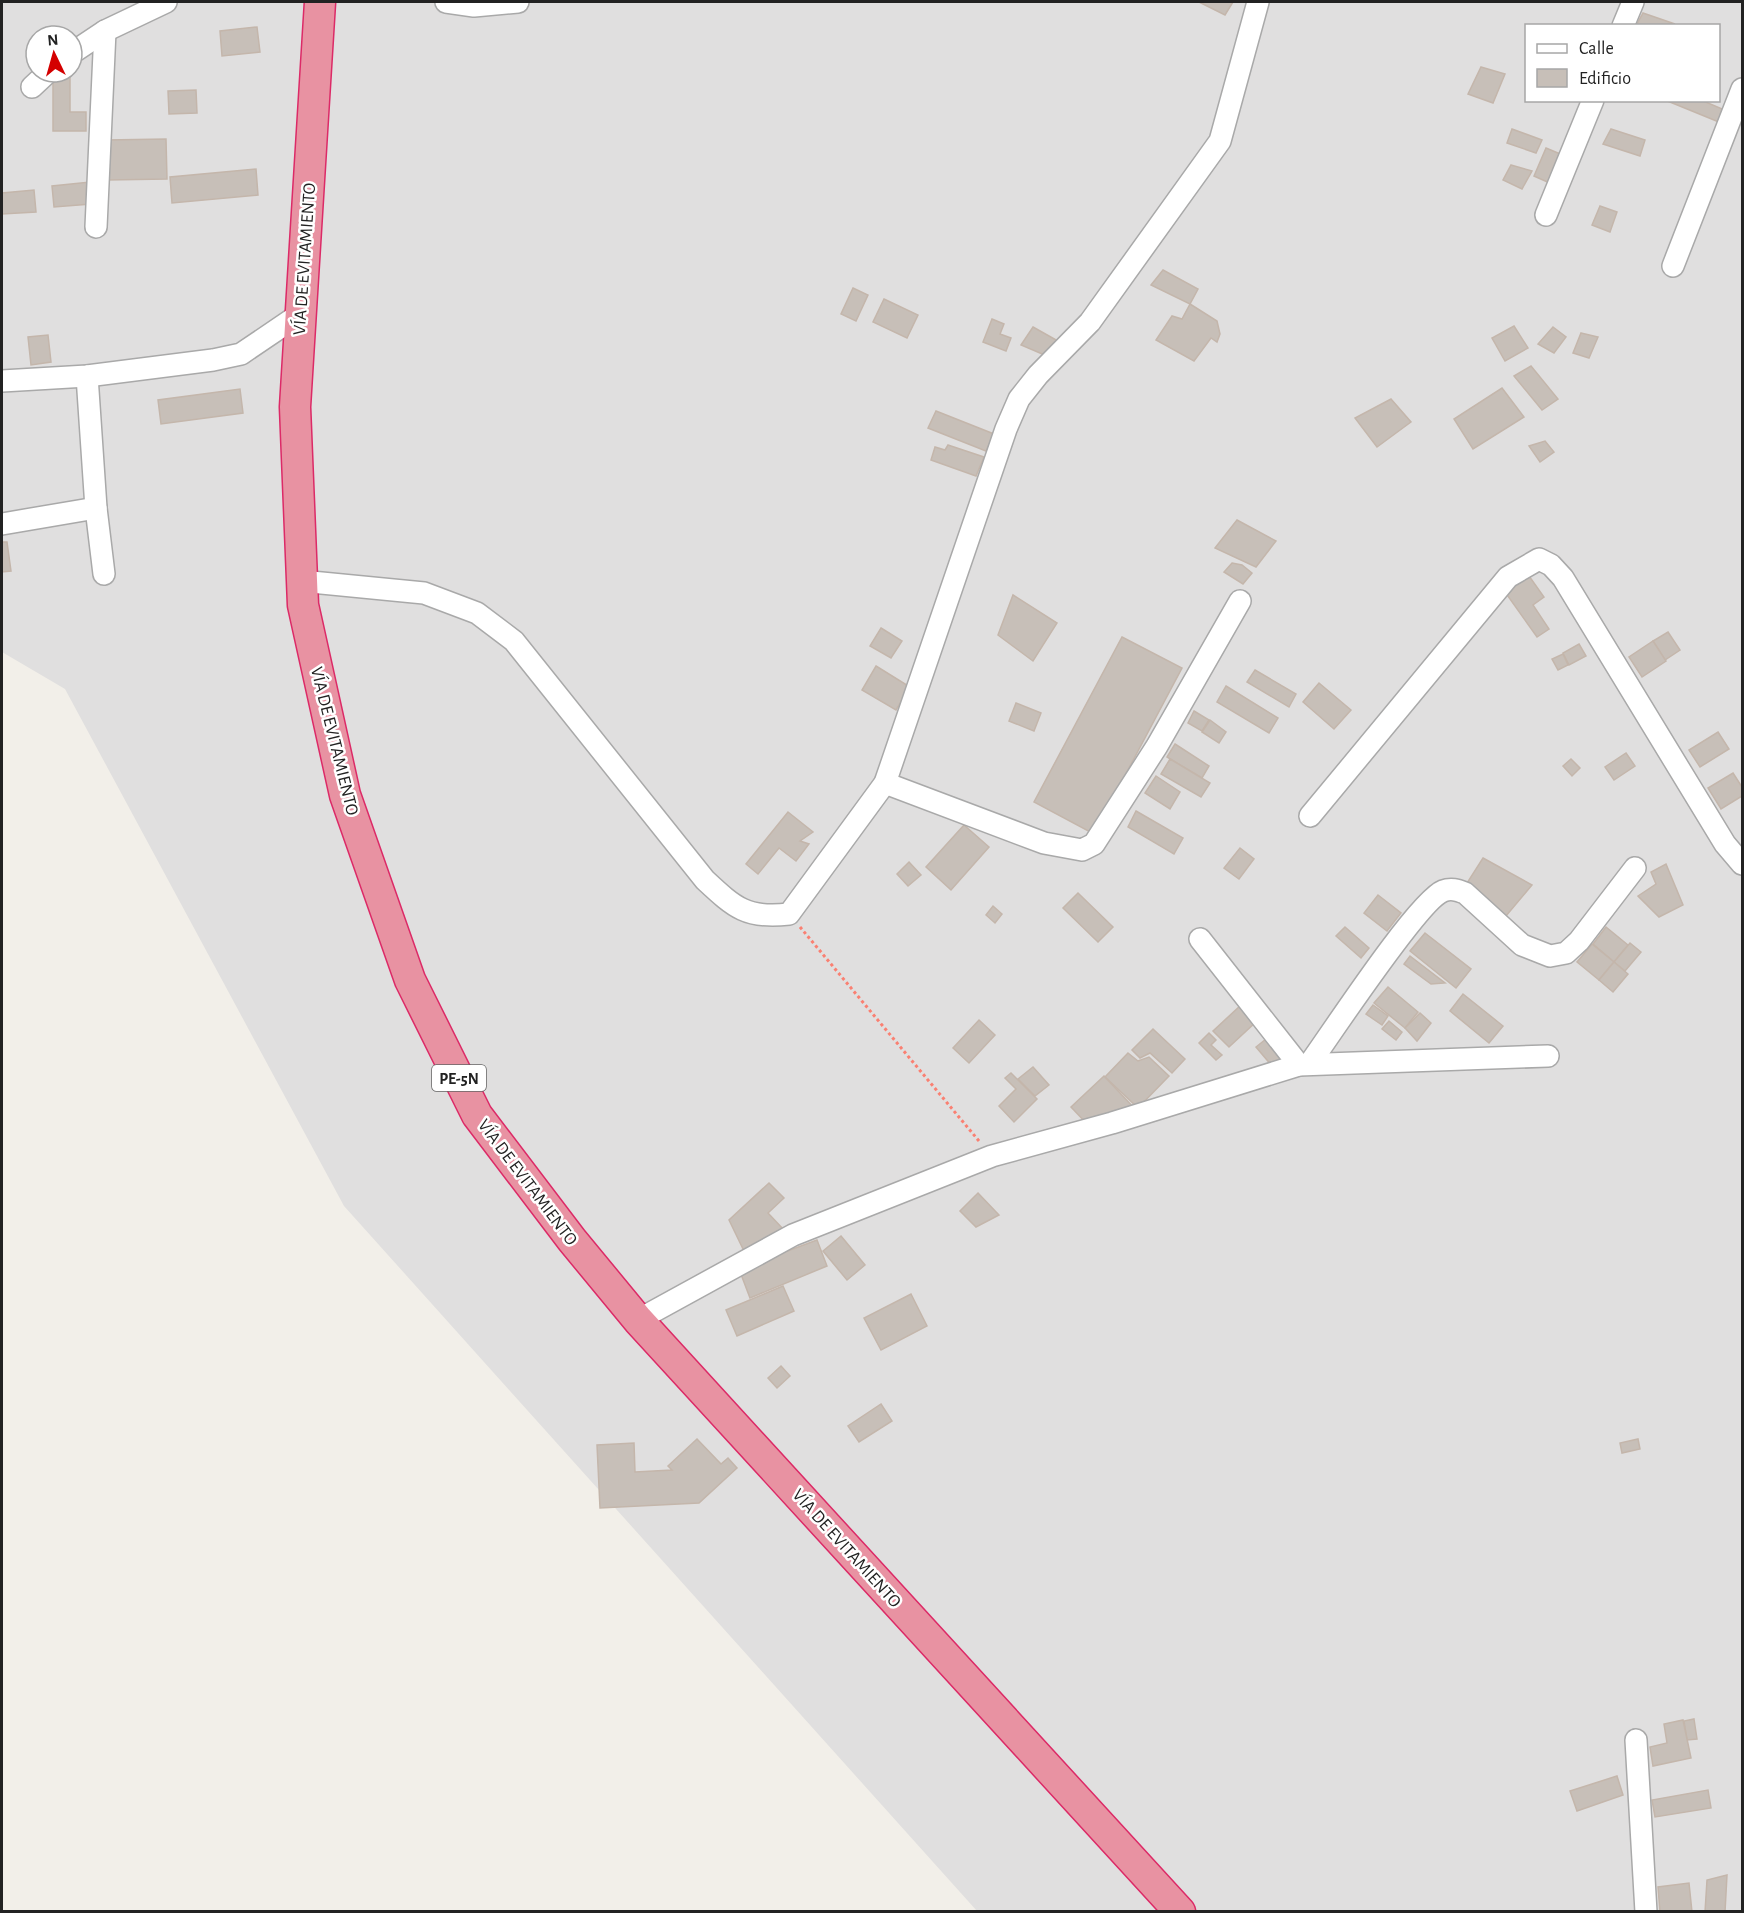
<svg xmlns="http://www.w3.org/2000/svg" width="1744" height="1913" viewBox="0 0 1744 1913" font-family="'Alegreya Sans',sans-serif">
<rect width="100%" height="100%" fill="#f2efe9"/>
<path fill="#e0dfdf" fill-rule="evenodd" d="M2 2H1742V1911H977L344 1206 65 689 2 652ZM1526 26H1718V100H1526ZM36 36H72V72H36Z"/>
<g fill="#c7bfb8" stroke="#c4b6ab" stroke-width="1.5">
<polygon points="1199,2 1233,2 1225,15"/>
<polygon points="1643,13 1675,24 1636,26"/>
<polygon points="257,27 260,52 222,56 220,31"/>
<polygon points="1481,67 1505,74 1493,103 1468,94"/>
<polygon points="64,72 70,72 70,112 86,112 86,131 53,131 53,76"/>
<polygon points="196,90 197,113 169,114 168,91"/>
<polygon points="1665,100 1701,100 1727,111 1719,122"/>
<polygon points="1512,129 1542,140 1536,153 1507,143"/>
<polygon points="1611,129 1645,140 1640,156 1603,144"/>
<polygon points="166,139 167,179 107,180 106,140"/>
<polygon points="1546,148 1565,156 1552,184 1534,176"/>
<polygon points="1511,165 1532,171 1522,189 1503,180"/>
<polygon points="256,169 258,195 172,203 170,177"/>
<polygon points="90,182 91,204 54,207 52,186"/>
<polygon points="34,190 36,212 2,214 2,193"/>
<polygon points="1600,206 1617,212 1610,232 1592,225"/>
<polygon points="1163,270 1198,289 1190,304 1151,285"/>
<polygon points="853,288 868,295 856,321 841,314"/>
<polygon points="884,299 918,315 907,338 873,322"/>
<polygon points="1190,304 1217,321 1220,334 1217,342 1211,338 1194,361 1156,340 1172,316 1182,319"/>
<polygon points="992,319 1004,324 1000,334 1011,338 1006,351 983,342"/>
<polygon points="1514,326 1528,348 1505,361 1492,338"/>
<polygon points="1033,327 1058,341 1047,356 1021,345"/>
<polygon points="1553,327 1566,337 1554,353 1538,344"/>
<polygon points="1581,333 1598,337 1589,358 1573,353"/>
<polygon points="48,335 51,362 31,365 28,337"/>
<polygon points="1531,366 1558,399 1542,410 1514,376"/>
<polygon points="1502,388 1524,417 1473,449 1454,419"/>
<polygon points="240,389 243,413 161,424 158,400"/>
<polygon points="1391,399 1411,422 1377,447 1355,418"/>
<polygon points="936,411 994,434 986,451 928,428"/>
<polygon points="1545,441 1554,452 1540,462 1529,446"/>
<polygon points="948,445 984,457 976,476 931,460 935,447 945,450"/>
<polygon points="1237,520 1276,541 1256,567 1215,548"/>
<polygon points="2,542 7,542 11,571 2,572"/>
<polygon points="1232,563 1242,565 1252,573 1243,584 1224,572"/>
<polygon points="1529,576 1544,597 1533,605 1549,629 1537,637 1505,592"/>
<polygon points="1013,595 1057,623 1033,661 998,635"/>
<polygon points="881,628 902,641 891,658 870,646"/>
<polygon points="1668,632 1680,650 1665,660 1653,641"/>
<polygon points="1122,637 1182,668 1094,834 1034,802"/>
<polygon points="1653,641 1666,661 1642,677 1629,657"/>
<polygon points="1579,644 1586,656 1569,665 1563,653"/>
<polygon points="1563,654 1568,665 1558,670 1552,659"/>
<polygon points="876,666 910,687 896,710 862,690"/>
<polygon points="1255,670 1296,694 1289,707 1247,682"/>
<polygon points="1319,683 1351,710 1334,729 1303,702"/>
<polygon points="1226,686 1278,718 1269,733 1217,702"/>
<polygon points="1016,703 1041,713 1034,731 1009,721"/>
<polygon points="1194,711 1209,720 1202,731 1188,723"/>
<polygon points="1210,720 1226,732 1219,743 1202,732"/>
<polygon points="1718,732 1729,749 1700,767 1689,750"/>
<polygon points="1175,744 1209,766 1202,778 1167,757"/>
<polygon points="1626,753 1635,766 1614,780 1605,767"/>
<polygon points="1170,759 1210,783 1201,797 1161,774"/>
<polygon points="1571,759 1580,768 1572,776 1563,766"/>
<polygon points="1733,773 1742,787 1742,796 1721,809 1708,788"/>
<polygon points="1156,776 1180,792 1170,809 1145,793"/>
<polygon points="1136,811 1183,838 1174,854 1128,827"/>
<polygon points="788,812 813,832 800,841 809,844 796,861 779,848 758,874 746,864"/>
<polygon points="964,825 989,847 951,890 926,867"/>
<polygon points="1240,848 1254,859 1239,879 1224,868"/>
<polygon points="1483,858 1532,885 1506,916 1467,883"/>
<polygon points="909,862 921,875 908,886 897,874"/>
<polygon points="1666,864 1683,905 1659,917 1638,896 1656,884 1651,872"/>
<polygon points="1078,893 1113,927 1098,942 1063,908"/>
<polygon points="1378,895 1401,913 1387,931 1364,913"/>
<polygon points="993,906 1002,914 995,923 986,915"/>
<polygon points="1345,927 1369,948 1361,958 1336,936"/>
<polygon points="1606,927 1628,945 1614,962 1593,944"/>
<polygon points="1425,933 1471,969 1456,988 1410,951"/>
<polygon points="1630,943 1641,952 1625,971 1614,962"/>
<polygon points="1592,944 1614,962 1599,980 1577,962"/>
<polygon points="1410,956 1445,983 1431,984 1404,964"/>
<polygon points="1614,962 1628,974 1613,992 1599,980"/>
<polygon points="1388,987 1418,1012 1405,1028 1374,1003"/>
<polygon points="1463,994 1503,1026 1489,1043 1450,1011"/>
<polygon points="1241,1005 1257,1021 1229,1047 1213,1031"/>
<polygon points="1373,1005 1388,1016 1382,1025 1366,1014"/>
<polygon points="1420,1013 1431,1023 1417,1041 1405,1028"/>
<polygon points="979,1020 995,1035 969,1063 953,1048"/>
<polygon points="1389,1021 1402,1032 1396,1040 1382,1029"/>
<polygon points="1153,1029 1185,1059 1172,1073 1150,1053 1140,1058 1132,1050"/>
<polygon points="1209,1033 1216,1040 1211,1045 1222,1055 1216,1060 1199,1043"/>
<polygon points="1271,1035 1287,1054 1272,1066 1256,1047"/>
<polygon points="1128,1053 1138,1061 1149,1057 1169,1076 1138,1108 1105,1077"/>
<polygon points="1033,1067 1049,1085 1035,1096 1018,1079"/>
<polygon points="1011,1073 1037,1099 1014,1122 999,1106 1016,1089 1005,1078"/>
<polygon points="1104,1076 1137,1111 1088,1125 1071,1107"/>
<polygon points="769,1183 784,1198 768,1213 785,1231 744,1251 729,1220"/>
<polygon points="978,1193 999,1215 976,1227 960,1211"/>
<polygon points="841,1236 865,1265 847,1280 823,1251"/>
<polygon points="817,1240 827,1266 750,1298 739,1269"/>
<polygon points="783,1286 794,1311 737,1336 726,1310"/>
<polygon points="911,1294 927,1326 881,1350 864,1318"/>
<polygon points="781,1366 790,1376 777,1388 768,1378"/>
<polygon points="881,1404 892,1421 859,1442 848,1426"/>
<polygon points="697,1439 721,1464 728,1458 737,1468 699,1503 600,1508 597,1445 634,1443 635,1472 672,1470 668,1466"/>
<polygon points="1638,1439 1640,1449 1622,1453 1620,1443"/>
<polygon points="1694,1719 1697,1739 1687,1740 1684,1721"/>
<polygon points="1683,1720 1691,1758 1653,1766 1650,1747 1667,1743 1664,1724"/>
<polygon points="1617,1776 1623,1795 1577,1811 1570,1791"/>
<polygon points="1708,1790 1711,1808 1655,1817 1652,1800"/>
<polygon points="1727,1875 1725,1912 1705,1912 1707,1880"/>
<polygon points="1689,1883 1692,1912 1660,1912 1658,1887"/>
</g>
<g fill="none" stroke-linecap="round" stroke-linejoin="round">
<defs>
<g id="minor">
<polyline points="446,2 474,6 518,2"/>
<polyline points="1623,26 1633,2"/>
<polyline points="72,53 105,31 166,2"/>
<polyline points="32,87 48,72"/>
<polyline points="1546,215 1593,100"/>
<polyline points="96,227 105,31"/>
<polyline points="1673,266 1742,89"/>
<polyline points="87,376 96,508 104,574"/>
<polyline points="2,381 87,376 213,360 241,354 300,314"/>
<polyline points="2,524 96,508"/>
<path d="M301 581 424 593 477 613 514 641 705 880C735 908 747 919 789 914L885 783 1006 429 1019 399 1038 375 1090 322 1220 141 1258 2"/>
<polyline points="885,783 1044,843 1082,850 1094,844 1157,746 1240,601"/>
<polyline points="1310,816 1508,577 1539,559 1551,565 1563,578 1725,844 1742,864"/>
<polyline points="1200,939 1299,1065"/>
<path d="M1310 1063C1331 1034 1418 901 1443 891 1451 888 1457 890 1465 893L1522 945 1550 956 1566 953 1579 941 1635 868"/>
<polyline points="638,1320 793,1235 992,1156 1112,1123 1299,1065 1548,1056"/>
<polyline points="1636,1740 1646,1912"/>
</g>
<polyline id="highway" points="320,2 295,407 303,605 345,795 410,980 477,1115 572,1240 638,1320 1180,1912"/>
</defs>
<use href="#minor" stroke="#a9a9a9" stroke-width="24"/>
<use href="#highway" stroke="#dc2a67" stroke-width="33"/>
<polyline stroke="#fa8072" stroke-width="3" stroke-dasharray="3 3" stroke-linecap="butt" points="800,927 979,1141"/>
<use href="#minor" stroke="#fff" stroke-width="21"/>
<use href="#highway" stroke="#e892a2" stroke-width="30"/>
</g>
<g text-anchor="middle" stroke-width="5" stroke-linejoin="round" paint-order="stroke">
<rect fill="#fff" stroke="#646464" stroke-width="1.5" x="432" y="1065" width="54" height="26" rx="4.5"/>
<g font-size="16" font-weight="bold" fill="#222">
<text x="459" y="1084">PE-5N</text>
</g>
<g font-size="18" fill="#222" stroke="#fff">
<text transform="translate(304 259) rotate(-86)" y="6">VÍA DE EVITAMIENTO</text>
<text transform="translate(335 741) rotate(76)" y="6">VÍA DE EVITAMIENTO</text>
<text transform="translate(528 1182) rotate(53)" y="6">VÍA DE EVITAMIENTO</text>
<text transform="translate(847 1548) rotate(48)" y="6">VÍA DE EVITAMIENTO</text>
</g>
</g>
<rect width="1744" height="1913" fill="none" stroke="#222222" stroke-width="6"/>
<rect x="1525" y="24" width="195" height="78" fill="#ffffff" stroke="#a7a7a7" stroke-width="1.5"/>
<rect x="1537" y="44" width="30" height="9" fill="#ffffff" stroke="#a7a7a7" stroke-width="1.5"/>
<text x="1579" y="54" font-size="18" fill="#222222">Calle</text>
<rect x="1537" y="69" width="30" height="18" fill="#c7bfb8" stroke="#a7a7a7" stroke-width="1.5"/>
<text x="1579" y="84" font-size="18" fill="#222222">Edificio</text>
<g transform="translate(54 54) rotate(355)"><circle r="28" fill="#ffffff" stroke="#a7a7a7" stroke-width="1.5"/>
<path d="M0-4.5L10 22L0 15L-10 22Z" fill="#d40000"/>
<text y="-9" font-size="16" font-weight="bold" text-anchor="middle" fill="#222222">N</text>
</g>
</svg>
